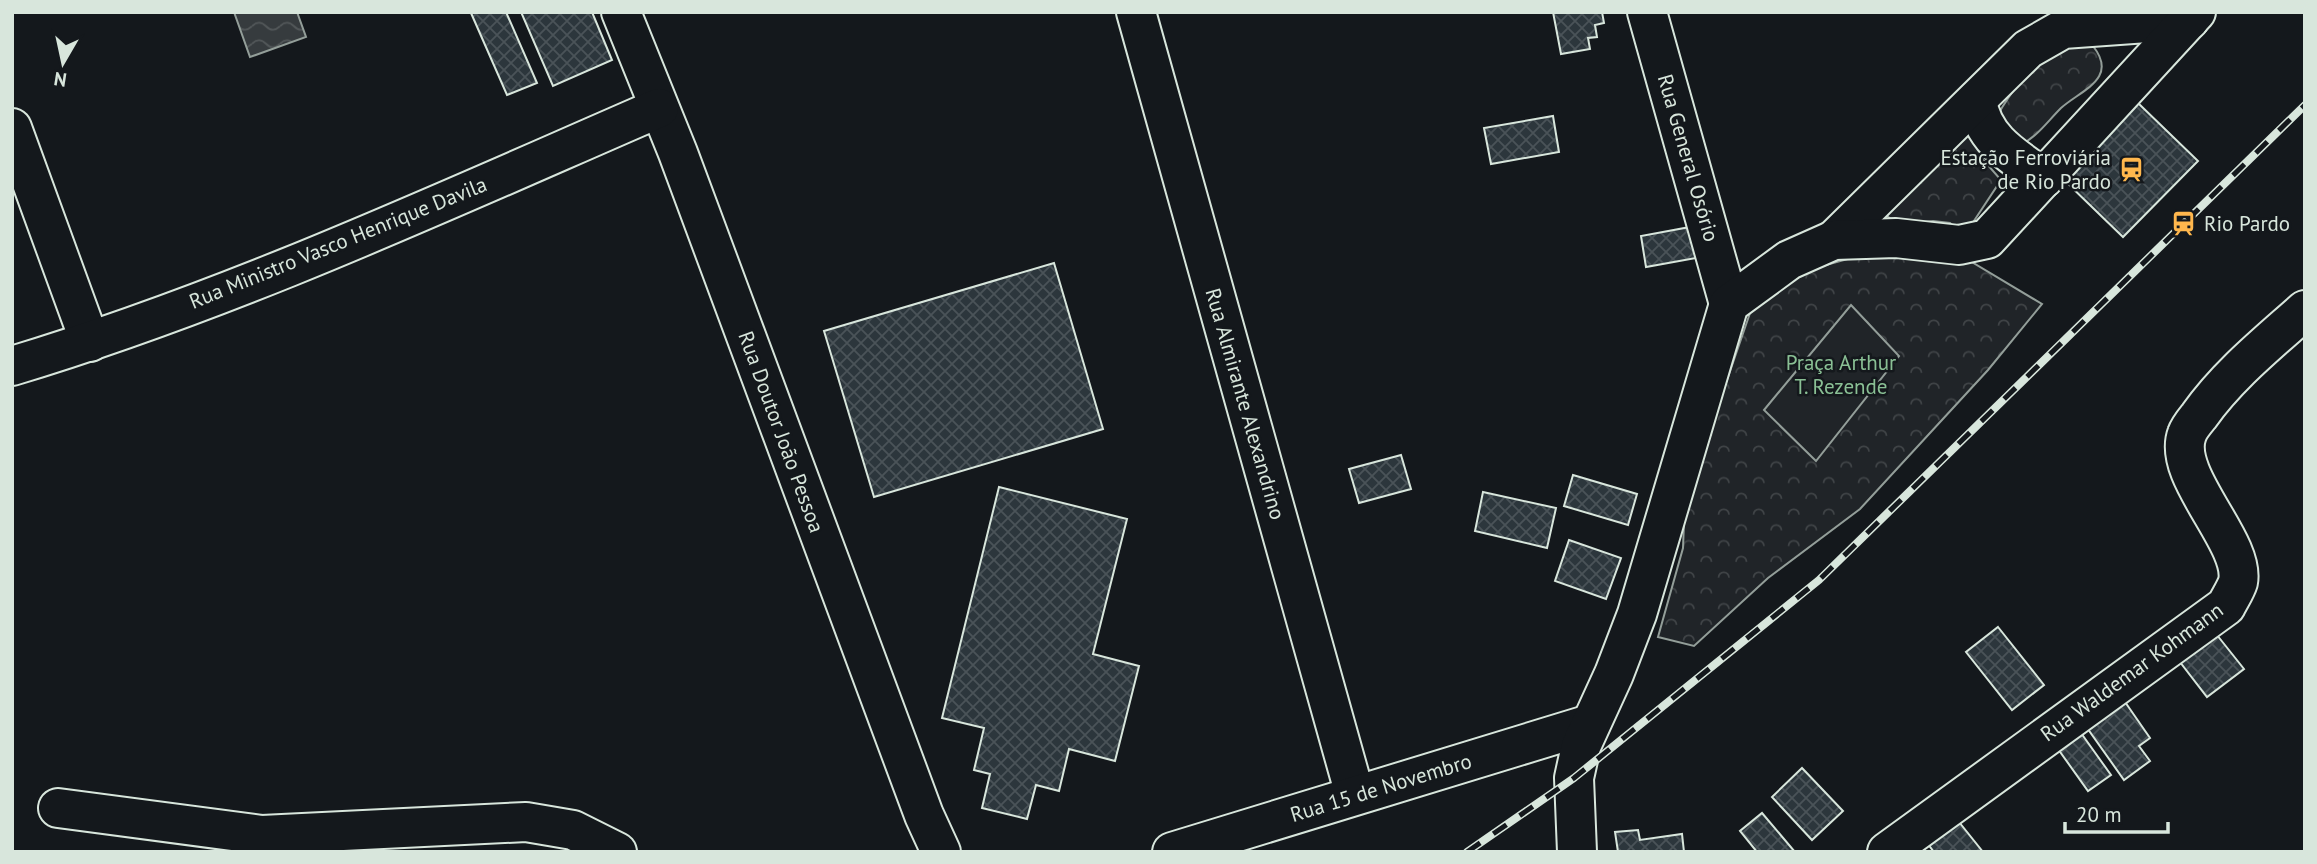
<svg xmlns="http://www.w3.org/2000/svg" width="2317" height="864" viewBox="0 0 2317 864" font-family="'PT Sans',sans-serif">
<defs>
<pattern id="park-crowns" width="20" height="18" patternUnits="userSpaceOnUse" patternTransform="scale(1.75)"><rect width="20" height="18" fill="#202428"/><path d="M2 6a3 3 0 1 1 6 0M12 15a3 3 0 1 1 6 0" fill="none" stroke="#404447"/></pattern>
<pattern id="water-waves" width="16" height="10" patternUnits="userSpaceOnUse" patternTransform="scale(1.75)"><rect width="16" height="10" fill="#363b3e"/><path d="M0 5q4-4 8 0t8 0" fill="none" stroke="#525759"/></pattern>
<pattern id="building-cross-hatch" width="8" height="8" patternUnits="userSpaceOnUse" patternTransform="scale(1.75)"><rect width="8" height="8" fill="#2c363c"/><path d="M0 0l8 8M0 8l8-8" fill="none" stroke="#4a5358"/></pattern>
</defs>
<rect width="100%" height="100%" fill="#14181c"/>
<g fill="url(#park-crowns)" stroke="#939e99" stroke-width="2">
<path d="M2093 46C2119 79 2081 90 2061 108 2047 122 2037 137 2019 146L1997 116C2009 95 2033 61 2054 49 2063 44 2082 46 2093 46Z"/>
<polygon points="1968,125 1980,143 1980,156 2001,180 1964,236 1950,223 1933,221 1898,225 1881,211"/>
<polygon points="1891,252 1970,261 2042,304 1988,370 1860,509 1768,578 1694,646 1658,637 1683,548 1684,523 1709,424 1726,383 1750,313 1778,287 1808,270 1851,258"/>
</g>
<polygon fill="#202428" stroke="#939e99" stroke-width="2" points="1851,305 1899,356 1816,461 1764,410"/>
<polygon fill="url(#water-waves)" stroke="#939e99" stroke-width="2" points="234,12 297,12 306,37 250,57"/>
<g fill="url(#building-cross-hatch)" stroke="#d8e6dc" stroke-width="2">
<polygon points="474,12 506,12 537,83 507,95 471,13"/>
<polygon points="521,12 592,12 612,60 553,86"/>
<polygon points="1553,12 1602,12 1604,23 1595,25 1597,37 1588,38 1590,49 1561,54"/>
<polygon points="2138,103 2198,161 2123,237 2064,180"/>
<polygon points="1553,116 1559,152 1491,164 1484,128"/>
<polygon points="1690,227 1696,258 1646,267 1641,236"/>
<polygon points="1054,263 1103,429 874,497 824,331"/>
<polygon points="1401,455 1411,489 1359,503 1349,469"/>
<polygon points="1573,475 1637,494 1628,525 1564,506"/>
<polygon points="999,487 1127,519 1093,654 1139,666 1115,761 1069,749 1059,791 1036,785 1027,819 982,808 990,774 974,770 984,728 942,718"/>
<polygon points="1483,492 1556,508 1547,548 1475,531"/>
<polygon points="1569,540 1621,558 1606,599 1555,581"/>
<polygon points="2209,625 2244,669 2207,697 2173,653"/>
<polygon points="1998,627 2044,685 2012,710 1966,652"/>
<polygon points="2123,699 2150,738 2139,746 2150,761 2124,780 2085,725"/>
<polygon points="2081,733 2111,775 2088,791 2058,749"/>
<polygon points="1802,768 1843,811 1812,840 1772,797"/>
<polygon points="1951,812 1983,852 1934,852 1921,835"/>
<polygon points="1762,813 1795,852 1757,852 1740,831"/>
<polygon points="1638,830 1640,840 1682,834 1684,852 1618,852 1615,832"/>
</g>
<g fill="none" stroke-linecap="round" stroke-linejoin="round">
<defs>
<g id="minor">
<polyline points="621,12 678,153 924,815 941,852"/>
<polyline points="1136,12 1355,795"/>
<polyline points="1647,12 1729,304"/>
<path d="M1977 100C1982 139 2014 157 2044 178"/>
<polyline points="12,128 90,342"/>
<polyline points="1834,240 2028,49 2063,29 2189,20"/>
<path d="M12 366C234 299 447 200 659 108"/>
<polyline points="58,808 262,835 526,822 573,830 617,852"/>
<polyline points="1172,852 1590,724"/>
<polyline points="1577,852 1574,778 1581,746 1614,674 1637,614 1729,304 1789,260 1834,240 1896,238 1959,245 1987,239 2196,12"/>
<path d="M1887 852 2226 606C2230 598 2236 589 2238 582 2246 542 2171 476 2187 434 2189 428 2195 421 2199 416 2228 375 2268 343 2305 310"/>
</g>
</defs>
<use href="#minor" stroke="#d8e6dc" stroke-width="42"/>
<use href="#minor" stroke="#14181c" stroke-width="38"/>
<defs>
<polyline id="rail" points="1467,852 1574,778 1819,580 2305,105"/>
</defs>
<use href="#rail" stroke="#d8e6dc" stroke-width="8"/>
<use href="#rail" stroke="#14181c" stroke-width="5" stroke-dasharray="16" stroke-linecap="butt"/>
</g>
<defs>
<symbol id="station-bare" viewBox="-9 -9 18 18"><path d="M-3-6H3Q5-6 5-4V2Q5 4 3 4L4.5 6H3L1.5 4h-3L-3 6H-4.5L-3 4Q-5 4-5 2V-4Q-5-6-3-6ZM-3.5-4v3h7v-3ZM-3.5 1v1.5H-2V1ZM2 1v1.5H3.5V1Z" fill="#ffb74d" stroke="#14181c" stroke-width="2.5" paint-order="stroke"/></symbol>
</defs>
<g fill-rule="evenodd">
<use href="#station-bare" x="2114" y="152" width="35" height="35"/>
<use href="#station-bare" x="2166" y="206" width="35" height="35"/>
</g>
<g text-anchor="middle" stroke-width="5" stroke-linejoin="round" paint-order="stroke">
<g font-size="21" fill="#d8e6dc" stroke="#14181c">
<text transform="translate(1688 158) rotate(74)" y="7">Rua General Osório</text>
<text transform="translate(338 243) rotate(-22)" y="7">Rua Ministro Vasco Henrique Davila</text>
<text transform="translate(1245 404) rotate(74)" y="7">Rua Almirante Alexandrino</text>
<text transform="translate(781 432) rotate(70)" y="7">Rua Doutor João Pessoa</text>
<text transform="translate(2132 672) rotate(-36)" y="7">Rua Waldemar Kohmann</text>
<text transform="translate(1381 788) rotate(-17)" y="7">Rua 15 de Novembro</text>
</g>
<g font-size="21" fill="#d8e6dc" stroke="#14181c" text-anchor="end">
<text x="2111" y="165">Estação Ferroviária<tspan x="2111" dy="24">de Rio Pardo</tspan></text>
<text x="2204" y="231" text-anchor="start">Rio Pardo</text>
</g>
<g font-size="21" fill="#8ac095" stroke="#14181c">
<text x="1841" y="370">Praça Arthur<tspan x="1841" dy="24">T. Rezende</tspan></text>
</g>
</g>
<rect width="2317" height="864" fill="none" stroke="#d8e6dc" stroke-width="28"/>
<g transform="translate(63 63) rotate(189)" stroke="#14181c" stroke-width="5" paint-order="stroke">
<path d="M0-5L12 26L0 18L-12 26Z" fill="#d8e6dc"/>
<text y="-10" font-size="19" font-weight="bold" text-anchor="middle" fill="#d8e6dc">N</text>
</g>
<path d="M2065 822v10h103v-10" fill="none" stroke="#d8e6dc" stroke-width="3.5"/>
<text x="2076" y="822" font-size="21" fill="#d8e6dc" stroke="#14181c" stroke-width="5" paint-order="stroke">20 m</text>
</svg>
